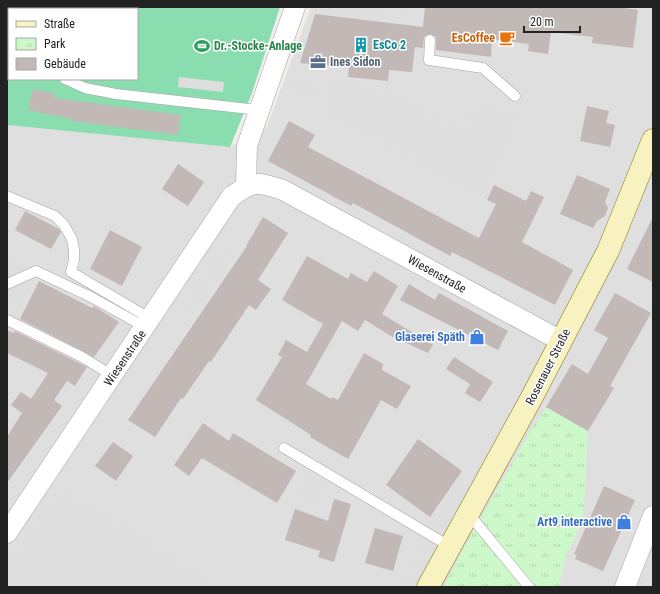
<svg xmlns="http://www.w3.org/2000/svg" width="660" height="594" viewBox="0 0 660 594" font-family="'Roboto Condensed',sans-serif">
<defs>
<pattern id="park-tufts" width="24" height="20" patternUnits="userSpaceOnUse"><rect width="24" height="20" fill="#cdf8c9"/><path d="M3 7l-1-3M5 7V3M7 7l1-3M15 17l-1-3M17 17v-4M19 17l1-3" fill="none" stroke="#b0d4ac"/></pattern>
</defs>
<rect width="100%" height="100%" fill="#f1ede9"/>
<polygon fill="#e0dfdf" points="311,7 653,7 653,587 7,587 7,125 230,147 267,127"/>
<polygon fill="url(#park-tufts)" points="546,407 588,431 583,519 566,557 559,587 444,587 465,546 530,432"/>
<path fill="#8addaf" fill-rule="evenodd" d="M7 7H280L252 93 230 147 7 125ZM9 9H137V79H9Z"/>
<g fill="#dedede">
<polygon points="330,7 415,7 414,16 329,10"/>
<polygon points="179,77 224,82 223,92 178,87"/>
<polygon points="293,78 386,90 461,130 480,96 521,118 480,196 326,113 329,95 292,89"/>
<polygon points="224,245 236,253 192,315 181,307"/>
<polygon points="7,257 37,272 17,313 7,308"/>
<polygon points="307,475 321,480 309,514 295,509"/>
<polygon points="458,482 471,486 421,575 417,587 401,587"/>
<polygon points="59,487 153,543 214,587 7,587 7,565"/>
</g>
<g fill="#c2b8b5">
<polygon points="425,7 617,7 638,10 633,48 592,43 593,37 551,32 548,54 528,51 529,44 492,39 491,57 436,50 436,37 430,34 424,37 423,48 415,47 412,72 389,70 388,81 348,77 349,67 300,63 315,14 423,27"/>
<polygon points="33,89 55,94 54,98 181,115 178,135 72,121 72,119 28,110"/>
<polygon points="587,106 609,111 606,123 615,125 610,147 580,141"/>
<polygon points="289,121 315,135 308,147 479,238 496,204 487,200 494,185 526,201 531,191 544,197 522,242 573,270 555,305 452,252 450,256 353,203 351,206 268,161"/>
<polygon points="178,164 204,182 188,206 162,189"/>
<polygon points="577,175 610,189 605,202 608,208 605,216 597,221 593,228 560,214"/>
<polygon points="25,211 59,229 61,232 51,249 15,230"/>
<polygon points="263,217 288,233 258,280 271,289 256,310 249,305 211,362 209,361 183,399 181,398 155,437 128,420 247,246 246,246"/>
<polygon points="653,217 653,282 627,269"/>
<polygon points="110,230 142,247 122,286 90,269"/>
<polygon points="307,256 348,279 351,273 367,282 374,271 398,286 382,314 433,345 428,353 391,336 365,320 358,331 342,321 306,384 331,399 332,397 338,400 364,353 383,364 382,370 411,386 397,409 381,400 348,459 310,437 311,435 256,400 282,357 278,355 286,340 307,352 323,324 282,300"/>
<polygon points="39,281 92,308 94,306 119,322 94,357 20,319"/>
<polygon points="409,284 435,300 439,293 508,331 498,350 400,300"/>
<polygon points="615,293 651,313 610,386 614,388 588,431 546,407 572,364 588,374 608,338 594,330"/>
<polygon points="7,330 14,333 15,331 87,367 75,386 67,381 54,400 62,406 7,483 7,437 22,413 11,405 21,392 31,399 48,373 7,353"/>
<polygon points="454,357 493,382 480,402 465,393 470,384 446,369"/>
<polygon points="203,423 229,441 233,433 296,471 277,503 202,458 189,476 174,465"/>
<polygon points="418,439 462,471 430,517 386,485"/>
<polygon points="113,442 133,456 116,481 95,466"/>
<polygon points="604,486 635,500 603,571 575,559 577,555 574,554"/>
<polygon points="334,499 351,504 334,562 318,557 320,551 285,540 295,509 328,521"/>
<polygon points="375,528 403,536 393,571 365,563"/>
</g>
<g fill="none" stroke-linecap="round" stroke-linejoin="round">
<defs>
<g id="lane">
<polyline points="7,25 9,28"/>
<polyline points="430,40 429,60 483,68 515,96"/>
<polyline points="65,79 85,88 116,94 259,110"/>
<polyline points="7,196 55,216 64,225 72,239 74,250 74,260 71,272 151,319"/>
<polyline points="7,284 36,271 91,297 145,327"/>
<polyline points="7,320 82,357 113,376"/>
<polyline points="284,448 449,546"/>
<polyline points="468,513 529,587"/>
</g>
<g id="street">
<polyline points="246,185 247,146 295,7"/>
<path d="M7 533 231 197C253 180 258 182 283 190L561 341"/>
<polyline points="625,587 653,516"/>
</g>
<polyline id="secondary" points="428,587 532,397 608,251 653,140"/>
</defs>
<use href="#lane" stroke="#a3a3a3" stroke-width="11"/>
<use href="#street" stroke="#a3a3a3" stroke-width="21"/>
<use href="#secondary" stroke="#787109" stroke-width="23"/>
<use href="#lane" stroke="#fff" stroke-width="10"/>
<use href="#street" stroke="#fff" stroke-width="20"/>
<use href="#secondary" stroke="#f8f1c0" stroke-width="22"/>
</g>
<defs>
<symbol id="cafe-bare" viewBox="-9 -9 18 18"><path d="M-5.5-4.5H6V0H3Q3 3.5 0 3.5H-2.5Q-5.5 3.5-5.5 0ZM3-3.2v2h1.7v-2ZM-6 4.5H4V6H-6Z" fill="#e8710a" stroke="#fff" stroke-width="2.5" paint-order="stroke"/></symbol>
<symbol id="building-bare" viewBox="-9 -9 18 18"><path d="M-4-6H4V6H1V3H-1V6H-4ZM-2.5-4.3h1.7v1.8h-1.7ZM.8-4.3h1.7v1.8H.8ZM-2.5-1h1.7V.8h-1.7ZM.8-1h1.7V.8H.8Z" fill="#0f9aa8" stroke="#fff" stroke-width="2.5" paint-order="stroke"/></symbol>
<symbol id="stadium-bare" viewBox="-9 -9 18 18"><path d="M0-5a6.5 5 0 1 0 0 10a6.5 5 0 1 0 0-10ZM-3.5-1.8h7v3.6h-7Z" fill="#2e9e5b" stroke="#fff" stroke-width="2.5" paint-order="stroke"/></symbol>
<symbol id="office-bare" viewBox="-9 -9 18 18"><path d="M-6-3h4V-5.5h4V-3h4V5H-6ZM-1-4.5V-3h2v-1.5ZM-6 0V1H6V0Z" fill="#5c6f8a" stroke="#fff" stroke-width="2.5" paint-order="stroke"/></symbol>
<symbol id="shop-bare" viewBox="-9 -9 18 18"><path d="M-5-2.5h2.3a2.7 3.5 0 0 1 5.4 0H5L5.5 6h-11ZM-1.5-2.5h3a1.5 2.3 0 0 0-3 0Z" fill="#3f7fe0" stroke="#fff" stroke-width="2.5" paint-order="stroke"/></symbol>
</defs>
<g fill-rule="evenodd">
<use href="#cafe-bare" x="496" y="27" width="22" height="22"/>
<use href="#building-bare" x="350" y="34" width="22" height="22"/>
<use href="#stadium-bare" x="191" y="35" width="22" height="22"/>
<use href="#office-bare" x="307" y="51" width="22" height="22"/>
<use href="#shop-bare" x="466" y="326" width="22" height="22"/>
<use href="#shop-bare" x="613" y="511" width="22" height="22"/>
</g>
<g text-anchor="middle" stroke-width="3" stroke-linejoin="round" paint-order="stroke">
<g font-size="12" font-weight="bold" fill="#c56008" stroke="#fff" text-anchor="end">
<text x="495" y="42">EsCoffee</text>
</g>
<g font-size="12" font-weight="bold" fill="#0d838f" stroke="#fff" text-anchor="start">
<text x="373" y="49">EsCo 2</text>
</g>
<g font-size="12" font-weight="bold" fill="#27864d" stroke="#fff" text-anchor="start">
<text x="214" y="50">Dr.-Stocke-Anlage</text>
</g>
<g font-size="12" font-weight="bold" fill="#4e5e75" stroke="#fff" text-anchor="start">
<text x="330" y="66">Ines Sidon</text>
</g>
<g font-size="12" fill="#222" stroke="#fff">
<text transform="translate(437 274) rotate(29)" y="4">Wiesenstraße</text>
<text transform="translate(125 358) rotate(-56)" y="4">Wiesenstraße</text>
<text transform="translate(548 367) rotate(-63)" y="4">Rosenauer Straße</text>
</g>
<g font-size="12" font-weight="bold" fill="#366cbe" stroke="#fff" text-anchor="end">
<text x="465" y="341">Glaserei Späth</text>
<text x="612" y="526">Art9 interactive</text>
</g>
</g>
<rect width="660" height="594" fill="none" stroke="#222222" stroke-width="16"/>
<rect x="8" y="8" width="130" height="72" fill="#ffffff" stroke="#a7a7a7"/>
<rect x="16" y="21" width="20" height="6" fill="#f8f1c0" stroke="#a7a7a7"/>
<text x="44" y="28" font-size="12" fill="#222222">Straße</text>
<rect x="16" y="38" width="20" height="12" fill="url(#park-tufts)" stroke="#a7a7a7"/>
<text x="44" y="48" font-size="12" fill="#222222">Park</text>
<rect x="16" y="58" width="20" height="12" fill="#c2b8b5" stroke="#a7a7a7"/>
<text x="44" y="68" font-size="12" fill="#222222">Gebäude</text>
<path d="M524 26v6h56v-6" fill="none" stroke="#222222" stroke-width="2"/>
<text x="530" y="26" font-size="12" fill="#222222" stroke="#ffffff" stroke-width="3" paint-order="stroke">20 m</text>
</svg>
